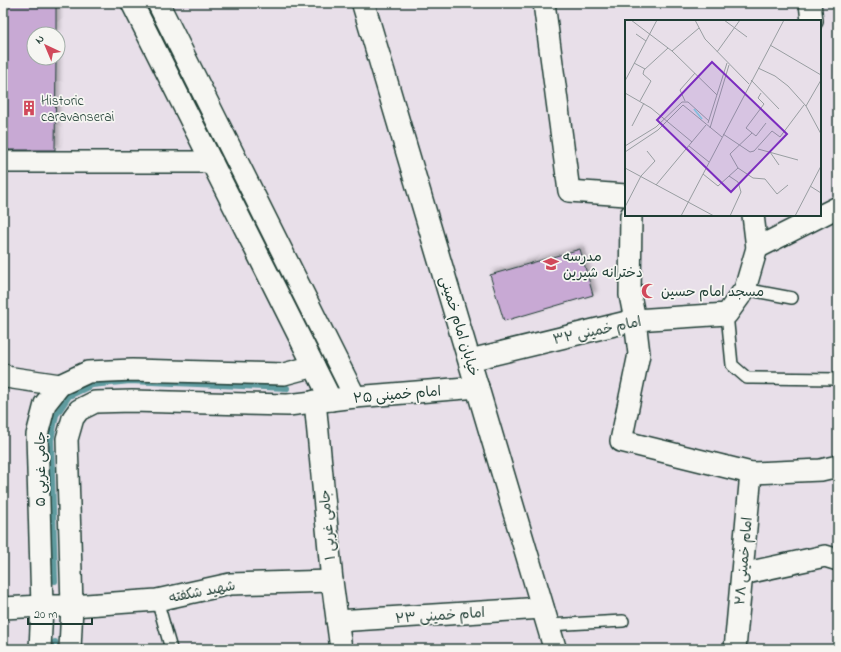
<svg xmlns="http://www.w3.org/2000/svg" width="841" height="652" viewBox="0 0 841 652" font-family="'Indie Flower','Playpen Sans Arabic',sans-serif">
<defs>
<filter id="shadow"><feDropShadow dx="3.5" dy="-3.5" stdDeviation="2" flood-color="#0004"/></filter>
</defs>
<rect width="100%" height="100%" fill="#e8dfe9"/>
<filter id="ink" filterUnits="userSpaceOnUse"><feTurbulence type="fractalNoise" baseFrequency=".025" numOctaves="2"/><feDisplacementMap in="SourceGraphic" scale="8" xChannelSelector="R" yChannelSelector="G"/><feConvolveMatrix kernelMatrix="1 2 1 2 8 2 1 2 1" color-interpolation-filters="sRGB"/></filter>
<g filter="url(#ink)">
<g fill="none" stroke-linecap="round" stroke-linejoin="round">
<g stroke="#5f9b9f" stroke-width="6">
<polyline points="55,581 51,440 56,415 69,396 92,385 130,381 287,388"/>
<polyline points="55,649 55,642"/>
</g>
</g>
<g fill="#c8a9d4" stroke="#1f3d34" filter="url(#shadow)">
<polygon points="3,3 56,3 56,34 34,34 34,58 56,58 55,150 3,150"/>
<polygon points="580,249 593,295 504,321 490,275"/>
</g>
<g fill="none" stroke-linecap="round" stroke-linejoin="round">
<defs>
<g id="service">
<polyline points="745,289 792,298"/>
<polyline points="727,314 732,365 747,378 838,379"/>
<polyline points="157,600 171,649"/>
<polyline points="548,625 623,621"/>
</g>
<g id="minor">
<polyline points="132,3 331,400"/>
<polyline points="158,3 355,397"/>
<polyline points="544,3 569,191 626,195"/>
<polyline points="810,3 812,21"/>
<polyline points="3,162 212,162"/>
<polyline points="631,215 630,295 635,320 639,354 621,441 751,473 821,470 838,466"/>
<polyline points="757,248 838,207"/>
<polyline points="470,360 635,320 727,314 745,289 757,248 753,215"/>
<polyline points="3,374 6,377 60,385"/>
<polyline points="315,401 332,581 341,649"/>
<polyline points="742,574 825,556 838,560"/>
<polyline points="3,608 42,606 72,606 157,600 230,584 332,581"/>
<polyline points="337,621 543,608"/>
<polyline points="40,649 42,606 37,435 45,404 60,385 88,372 132,370 284,374 314,366"/>
<polyline points="70,649 72,606 67,439 73,418 79,410 95,402 132,401 288,405 355,397 478,387"/>
<polyline points="735,649 751,473"/>
</g>
<polyline id="tertiary" points="363,3 555,649"/>
</defs>
<use href="#service" stroke="#1f3d34" stroke-width="14"/>
<use href="#minor" stroke="#1f3d34" stroke-width="24"/>
<use href="#tertiary" stroke="#1f3d34" stroke-width="25"/>
<use href="#service" stroke="#f6f6f2" stroke-width="11"/>
<use href="#minor" stroke="#f6f6f2" stroke-width="21"/>
<use href="#tertiary" stroke="#f6f6f2" stroke-width="22"/>
</g>
</g>
<defs>
<symbol id="building-bare" viewBox="-9 -9 18 18"><path d="M-4-6H4V6H1V3H-1V6H-4ZM-2.5-4.3h1.7v1.8h-1.7ZM.8-4.3h1.7v1.8H.8ZM-2.5-1h1.7V.8h-1.7ZM.8-1h1.7V.8H.8Z" fill="#d1495b" stroke="#f6f6f2" stroke-width="2.5" paint-order="stroke"/></symbol>
<symbol id="school-bare" viewBox="-9 -9 18 18"><path d="M0-5L7-2L0 1L-7-2ZM-4 1L0 2.5L4 1V4Q0 6-4 4Z" fill="#d1495b" stroke="#f6f6f2" stroke-width="2.5" paint-order="stroke"/></symbol>
<symbol id="mosque-bare" viewBox="-9 -9 18 18"><path d="M3.5-4.9A6 6 0 1 0 3.5 4.9A5 5 0 1 1 3.5-4.9Z" fill="#d1495b" stroke="#f6f6f2" stroke-width="2.5" paint-order="stroke"/></symbol>
</defs>
<g fill-rule="evenodd">
<use href="#building-bare" x="18" y="97" width="22" height="22"/>
<use href="#school-bare" x="540" y="253" width="22" height="22"/>
<use href="#mosque-bare" x="638" y="280" width="22" height="22"/>
</g>
<g text-anchor="middle" stroke-width="3.5" stroke-linejoin="round" paint-order="stroke">
<g font-size="14" fill="#1f3d34" stroke="#f6f6f2" text-anchor="start">
<text x="41" y="105">Historic<tspan x="41" dy="16">caravanserai</tspan></text>
<text x="563" y="261">مدرسه<tspan x="563" dy="16">دخترانه شیرین</tspan></text>
<text x="661" y="296">مسجد امام حسین</text>
</g>
<g font-size="14" fill="#1f3d34" stroke="#f6f6f2">
<text transform="translate(460 326) rotate(73)" y="5">خیابان امام خمینی</text>
<text transform="translate(597 330) rotate(-12)" y="5">امام خمینی ۳۲</text>
<text transform="translate(397 394) rotate(-5)" y="5">امام خمینی ۲۵</text>
<text transform="translate(40 469) rotate(-90)" y="5">جامی غربی ۵</text>
<text transform="translate(327 525) rotate(-95)" y="5">جامی غربی ۱</text>
<text transform="translate(743 561) rotate(-85)" y="5">امام خمینی ۲۸</text>
<text transform="translate(202 591) rotate(-11)" y="5">شهید شکفته</text>
<text transform="translate(440 615) rotate(-4)" y="5">امام خمینی ۲۳</text>
</g>
</g>
<g transform="translate(625 20)">
<rect width="196" height="196" fill="#e8dfe9"/>
<path fill="none" stroke="#89d9e6" stroke-width="2" d="M69 89 77 99"/>
<path fill="none" stroke="#989ea1" stroke-width="1" d="M6 0 47 31 92 75M70 0 80 19 124 64M99 0 122 17M11 14 21 21M145 25 196 55M47 31 74 8M92 32 115 0M9 43 20 49M133 48 150 56 163 66 181 86 196 114M126 60 154 89M0 61 32 0M0 73 26 88 67 122M136 73 133 78 139 84 121 108 131 116 141 103M15 81 26 61 18 54 19 50 43 28M60 81 55 70 70 53M181 86 196 60M83 103 102 43M7 106 19 83M85 108 104 45M127 113 105 134 113 148 128 158 140 159 152 174 163 165M98 114 125 132 129 131 147 111 155 117 179 85M0 126 31 107 57 82H63L84 101M64 126 84 142M133 129 173 140M0 132 33 110 58 85 97 117M145 132 154 145M0 148 89 196M78 154 93 166 113 148M104 156 113 162 116 172 105 196M31 165 81 105M185 166 196 173M0 187 16 156 30 141 22 131M56 196 159 0M170 196 196 146"/>
<path fill="#7b2cbf" fill-opacity="0.15" stroke="#7b2cbf" stroke-width="2" d="M87 42 162 114 106 172 32 100Z"/>
<rect width="196" height="196" fill="none" stroke="#1f3d34" stroke-width="2"/>
</g>
<rect width="841" height="652" fill="none" stroke="#f6f6f2" stroke-width="16"/>
<rect x="8" y="8" width="825" height="636" fill="none" stroke="#1f3d34" stroke-width="1.5" filter="url(#ink)"/>
<g transform="translate(46 46) rotate(316)"><circle r="19" fill="#f6f6f2" stroke="#a0aca6"/>
<path d="M0-3L7 15L0 10L-7 15Z" fill="#d1495b"/>
<text y="-6" font-size="11" font-weight="bold" text-anchor="middle" fill="#1f3d34">N</text>
</g>
<path d="M28 618v6h64v-6" fill="none" stroke="#1f3d34" stroke-width="2"/>
<text x="34" y="618" font-size="12" fill="#1f3d34" stroke="#f6f6f2" stroke-width="3" paint-order="stroke">20 m</text>
</svg>
